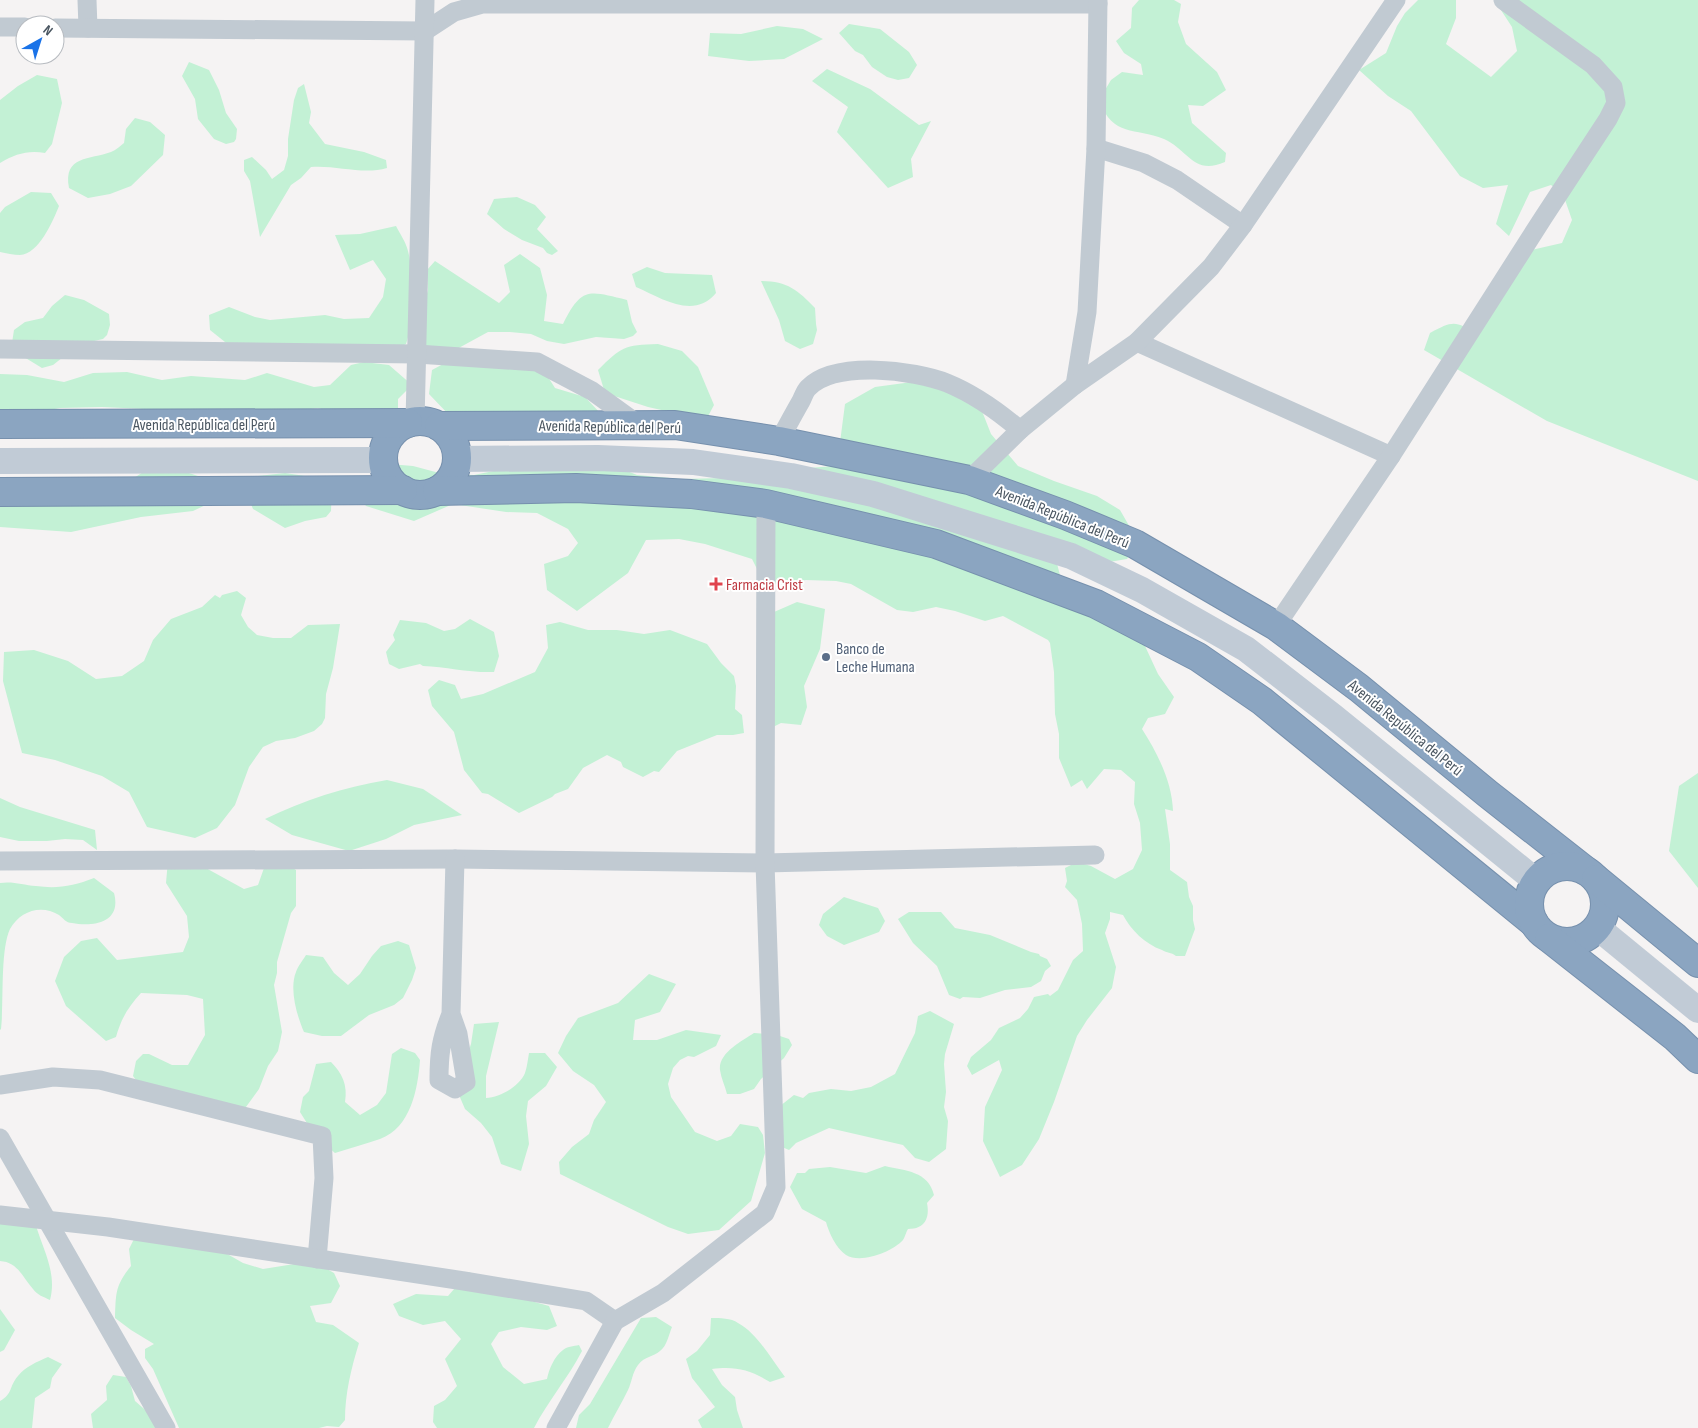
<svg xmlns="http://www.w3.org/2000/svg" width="1698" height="1428" viewBox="0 0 1698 1428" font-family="'Sofia Sans Condensed',sans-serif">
<rect width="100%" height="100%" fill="#f5f3f3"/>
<g fill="#c3f1d5">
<path d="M1139 0H1174L1181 4 1178 22 1186 44 1217 72 1226 90 1203 106 1188 105 1192 123 1226 153 1225 162C1193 176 1189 150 1164 139 1135 127 1113 138 1099 100L1111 80 1122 72 1143 75 1141 64 1124 53 1116 41 1131 28 1132 8Z"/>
<path d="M1418 0H1456V18L1446 44 1491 77 1517 51 1512 27 1497 4 1498 0H1698V481L1547 421 1424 350 1430 333C1453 321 1455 320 1478 335L1527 251 1562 243 1572 220 1563 194 1551 185 1530 192 1509 236 1496 224 1508 185 1483 188 1460 176 1411 111 1388 96 1359 70 1386 53 1397 26 1405 13Z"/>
<polygon points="849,24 880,29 909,52 917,65 909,78 898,80 887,77 872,67 863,55 855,51 839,33"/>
<polygon points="777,26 803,29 823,39 784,59 749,61 708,56 710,33 741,34"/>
<polygon points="189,62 209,70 219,90 226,113 237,129 236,139 234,142 226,144 214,139 198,119 195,99 182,76"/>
<polygon points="827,69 870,89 919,125 931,121 911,159 913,177 888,188 837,132 848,107 812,81"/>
<path d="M37 75 57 79 62 103 52 144 45 153C28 150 15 154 0 163V100L18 86Z"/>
<path d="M304 84 311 112 309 123 325 144 364 152 386 160 387 168C363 175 336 165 311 167L301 178 291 185 260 237 250 181 244 171V160L252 157 266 170 272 179 284 170 288 156V139L294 100 298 88Z"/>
<path d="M135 118 150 122 165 135 163 155 131 186 110 194 88 198 69 188C63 155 90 160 111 152 116 150 120 146 124 143L126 129Z"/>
<path d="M31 192 51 193 59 206C53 221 39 254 20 255 14 255 6 253 0 252V213L5 207Z"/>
<polygon points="517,197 535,205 546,217 537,229 558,251 552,255 547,253 543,248 522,240 504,229 487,214 494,199"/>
<path d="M396 226C400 234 406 242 408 251 414 273 414 323 406 344L393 351 230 346 210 330 209 315 229 307 255 317 270 320 325 315 344 319 369 318 383 297 386 279 373 260 350 270 335 235 360 234Z"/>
<path d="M520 254 540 268 547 295 544 321 563 324C582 286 589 291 627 300L632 322 637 332 633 336 624 339 596 337 564 344 547 341 531 334 510 332H488L444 356 430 353 420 334 423 306 428 290 427 270 435 261 499 303 510 292 504 265Z"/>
<path d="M647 267 665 273 712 275 716 293C694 320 661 298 636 287L632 274Z"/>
<path d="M761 281C787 281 798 290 815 308L816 324 817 330 813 344 800 349 785 341 779 320Z"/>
<polygon points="65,295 84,300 109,314 110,325 107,335 103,339 94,341 67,354 53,365 42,368 24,357 12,343 14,330 25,322 43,318 52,306"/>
<path d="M658 344 682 351 698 367 714 405 706 420 648 407 605 393 598 370C621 347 624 345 658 344Z"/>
<polygon points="522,357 548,377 555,388 585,397 601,414 451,417 429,394 432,370 445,363"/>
<polygon points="364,362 389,365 412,385 398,399 398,410 335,413 318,408 228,421 166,410 102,407 60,408 34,413 0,412 0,374 27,375 64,382 93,373 127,372 162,380 191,376 245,380 267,373 314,387 330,385 351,365"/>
<path d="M912 382 950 392 980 406 991 434 1018 466 1054 481 1097 496 1120 510 1139 543 1127 559 1103 563 1055 556 1061 579 1145 646 1158 674 1174 697 1165 714 1148 718 1142 729C1158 754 1172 782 1173 811L1165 809 1170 844V870L1187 882 1189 897 1193 906V920L1195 929 1185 956H1176C1171 952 1167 953 1162 950 1145 944 1131 930 1123 915L1110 912V919L1105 933 1116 967 1112 988 1087 1020 1077 1036 1054 1102 1039 1139 1022 1165 1000 1177 983 1141 985 1107 1002 1070 999 1060 972 1075 967 1066 971 1057 991 1040 999 1028 1020 1018 1028 1009 1034 997 1048 994 1050 996 1058 990 1073 960 1083 951 1082 924 1077 900 1065 887 1067 881 1065 868 1077 862 1091 866 1115 879 1133 869 1142 850 1140 823 1134 804 1135 782 1121 770 1104 769 1087 789 1082 780 1071 787 1059 758V734L1055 714 1054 672 1050 643 1048 640 1003 616 985 621 955 611 936 607 913 612 897 610 851 584 836 581 806 580 771 585 762 579 752 559 705 544 679 539 646 540 628 573 577 611 547 590 544 564 568 556 578 543 568 529 537 513 506 512 453 504 414 521 366 506 363 502 377 463 413 466 443 474 474 475 508 468 610 464 637 475 681 479 724 478 783 470 834 466 839 450 845 404 875 387Z"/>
<polygon points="148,469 183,471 210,480 214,501 193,511 141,517 71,532 0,527 0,484 112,492"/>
<polygon points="285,473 332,480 331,511 326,517 305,521 285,528 253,509 244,487 258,476"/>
<polygon points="237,591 246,598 241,615 248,627 257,635 273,638 291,638 308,625 340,624 333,668 326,694 325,718 322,724 314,731 295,738 276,741 263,747 249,767 235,805 217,828 195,838 147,827 129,792 102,776 55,760 22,753 3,681 4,652 34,650 68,661 96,679 122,676 144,661 153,640 171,619 202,607 215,595 220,598 222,595"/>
<polygon points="797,602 825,609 820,649 804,686 807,707 801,725 781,723 773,727 774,612"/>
<path d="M470 619 494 632 499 656 494 672C470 673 447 667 423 666L420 664 399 669 389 664 386 652 395 640 393 635 400 620 426 623 444 631 455 629Z"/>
<polygon points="560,622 588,630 617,630 644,634 670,630 707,644 721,663 734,676 736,686 735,709 742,715 744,733 733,735 717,735 677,751 659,772 654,771 643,777 623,767 621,762 607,755 583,768 568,789 555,794 552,797 519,813 488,794 482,793 464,770 454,732 432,706 428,690 439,680 455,685 461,699 483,694 535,672 548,648 546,625"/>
<polygon points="1698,773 1698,888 1669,851 1679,786"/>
<path d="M387 780 423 789 462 815 414 825 386 839 349 851 292 835 265 819C304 800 344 787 387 780Z"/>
<polygon points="0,798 20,807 95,830 97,850 83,840 65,839 47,841 19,841 0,837"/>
<path d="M184 856 244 889 258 885 264 868 282 862 296 870V906L291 913 277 962V973L274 985 282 1032 278 1051 268 1066 259 1089 243 1111 139 1084 133 1076 136 1061 143 1054H149L172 1065H188L205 1035 203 999 187 995 141 993C128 1007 121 1019 116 1037L106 1041 66 1006 55 981 64 957 81 941 97 938 117 960 183 952 189 937 187 916 166 883 168 860Z"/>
<path d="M94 878 114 893C122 923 93 927 72 923 66 923 63 918 59 915 41 904 20 911 10 929 0 950 4 1003 1 1029L0 1030V883C13 881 23 885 36 886 57 889 74 886 94 878Z"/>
<polygon points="844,897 878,908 885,921 879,932 844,945 827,936 819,925 823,914"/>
<polygon points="909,912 941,912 955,928 990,935 1031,952 1039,954 1040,956 1047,959 1051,966 1045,971 1041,981 1031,987 1005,990 980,998 963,997 960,999 949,995 937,966 913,943 898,919"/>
<path d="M398 941 409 945 416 968 412 980 403 998 394 1005 369 1015 341 1036H322L304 1032C297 1016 289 989 296 972 298 966 303 960 306 955L323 957 334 973 348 985 360 974 372 956 381 946Z"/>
<polygon points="649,974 676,984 660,1012 635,1020 633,1040 657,1040 686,1030 721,1035 716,1046 694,1057 688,1056 680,1060 673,1068 668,1084 671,1097 695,1132 717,1141 731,1136 740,1124 758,1127 763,1135 765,1153 751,1201 719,1230 688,1234 668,1227 560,1174 559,1162 572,1147 589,1134 594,1120 606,1102 594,1085 573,1071 558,1053 566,1036 578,1018 618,1003"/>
<polygon points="930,1011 954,1024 945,1054 944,1064 946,1092 944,1107 948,1121 946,1149 929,1162 915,1158 903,1145 829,1128 796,1143 789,1150 775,1144 775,1110 794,1095 803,1098 809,1093 831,1089 851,1091 871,1087 895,1074 915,1033 918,1016"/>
<path d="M499 1022 486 1076V1098C500 1097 519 1087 525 1073 527 1067 528 1059 529 1053H545L557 1067 546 1086 528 1101 526 1116 529 1144 521 1171 501 1164 492 1137 481 1123 465 1109 456 1088 471 1044 474 1024Z"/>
<path d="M754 1033 777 1035 789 1039 792 1045 784 1058 761 1079 754 1089 740 1094H727C725 1086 721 1078 720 1070 718 1053 742 1041 754 1033Z"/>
<path d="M401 1048 415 1053 420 1060C418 1088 411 1128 380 1139 366 1144 350 1148 335 1153L315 1136 300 1112 303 1097 309 1091 316 1064 331 1062C342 1073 348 1085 345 1102L360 1115 377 1105 386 1093 392 1054Z"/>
<path d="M885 1166C906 1171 928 1171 934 1195L927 1203C930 1218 925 1229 908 1229 906 1232 905 1237 903 1240 892 1252 861 1264 846 1255 836 1248 829 1233 826 1222L802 1209 790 1187 797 1173H805L809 1169 830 1167 866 1173Z"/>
<path d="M0 1208 36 1226C44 1251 57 1274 50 1300 44 1297 37 1295 33 1289 23 1278 18 1262 0 1261Z"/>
<path d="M138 1231 208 1243 243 1263 263 1269 313 1261 334 1273 340 1286 331 1303 310 1306 316 1322 333 1325 359 1343C351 1369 345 1394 345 1420L339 1427 327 1426 319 1428H179L153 1369 145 1358V1349L154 1344 131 1330 115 1318C116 1293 115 1286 131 1266L129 1249Z"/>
<path d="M469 1272 524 1299 549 1306 557 1326 547 1330 521 1327 499 1332 491 1344 503 1367 524 1384 547 1379C549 1369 554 1357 563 1350 566 1347 574 1346 579 1345L582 1351C568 1378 548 1401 534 1428H437L433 1422 434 1406 445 1400 457 1386 445 1359 461 1339 445 1321 423 1325 399 1316 393 1304 416 1294 448 1296Z"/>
<polygon points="0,1309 15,1330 4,1350 0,1352"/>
<path d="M656 1317 672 1327C669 1334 667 1346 660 1351 653 1357 645 1356 638 1365 632 1373 632 1382 628 1390 622 1403 614 1415 608 1428H576L579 1415 590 1404 641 1318Z"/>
<path d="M711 1318C720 1318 731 1318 738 1323 758 1334 771 1359 785 1377L770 1382C750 1370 736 1366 712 1369L722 1385 735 1397 737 1410 743 1428H702L698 1420 715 1407 692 1378 686 1359 697 1351 710 1335Z"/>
<path d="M48 1357 62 1364 52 1378 50 1388 35 1398 32 1428H0V1401C13 1394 9 1386 18 1376 26 1366 37 1362 48 1357Z"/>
<polygon points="113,1375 126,1377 131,1386 135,1401 166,1428 93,1428 91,1414 107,1400 106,1386"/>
</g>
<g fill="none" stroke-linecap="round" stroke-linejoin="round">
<defs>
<g id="highway">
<circle cx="420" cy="458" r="37"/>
<polyline points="0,424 408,423"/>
<polyline points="439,426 675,425 779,441 969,480 1065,515 1135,544 1276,626 1359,688 1488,794 1586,871"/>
<polyline points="437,491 576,488 691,494 766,504 936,544 1096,604 1198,657 1262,701 1534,923"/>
<polyline points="0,492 403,490"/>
<circle cx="1567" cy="904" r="38"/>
<polyline points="1596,879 1698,963"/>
<polyline points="1549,938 1675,1037 1698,1059"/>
</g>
</defs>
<use href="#highway" stroke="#7690ad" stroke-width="30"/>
<g stroke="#c1cad2" stroke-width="19">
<polyline points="87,0 88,28"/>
<polyline points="0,27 25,27"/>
<polyline points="55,28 425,31 454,12 482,4 1098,4"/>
<polyline points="1096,148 1144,163 1177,180 1243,225"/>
<polyline points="1137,342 1391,456"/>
<polyline points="0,349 417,354 537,362 592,391 639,425"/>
<polyline points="1075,385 1087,312 1096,148 1098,0"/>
<polyline points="415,422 425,0"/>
<path d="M779 441C786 428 793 415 801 401 803 397 805 391 808 388 835 360 914 370 947 383 974 394 999 412 1020 430"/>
<polyline points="969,480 1020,430 1075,385 1137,342 1211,267 1243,225 1396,0"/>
<polyline points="1276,626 1391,456 1543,218 1608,119 1616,103 1613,87 1593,65 1503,0"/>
<polyline points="0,861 455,859 765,863 1095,855"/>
<path d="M451 1014 458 1034 466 1082 455 1089 439 1080C439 1053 441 1039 451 1014L455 859"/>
<polyline points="0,1085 53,1077 100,1080 322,1136 324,1178 317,1259"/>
<polyline points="0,1138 166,1428"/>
<polyline points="0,1215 108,1227 464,1281 586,1301 615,1321"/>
<polyline points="556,1428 615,1321 663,1293 765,1213 776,1187 765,863 766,504"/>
</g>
<g stroke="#c1cbd6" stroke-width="26">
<polyline points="457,459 598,458 693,462 791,476 873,494 1071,556 1142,590 1246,649 1334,717 1536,881"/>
<polyline points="0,461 384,460"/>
<polyline points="1598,928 1698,1010"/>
</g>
<use href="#highway" stroke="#8ba5c1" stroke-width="28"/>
</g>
<path fill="#e0444e" stroke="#fff" stroke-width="2" d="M713.5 576.5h5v5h5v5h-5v5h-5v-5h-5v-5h5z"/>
<circle fill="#5c6f8a" stroke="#fff" stroke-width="2" cx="826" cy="657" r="5"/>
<g text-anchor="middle" stroke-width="4" stroke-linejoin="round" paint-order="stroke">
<g font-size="16" fill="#4a5661" stroke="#fff">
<text x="204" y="430">Avenida República del Perú</text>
<text transform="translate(610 426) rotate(1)" y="6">Avenida República del Perú</text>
<text transform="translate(1063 516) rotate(22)" y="6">Avenida República del Perú</text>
<text transform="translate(1406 727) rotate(39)" y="6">Avenida República del Perú</text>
</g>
<g font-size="16" fill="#be3a42" stroke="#fff" text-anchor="start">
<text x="726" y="590">Farmacia Crist</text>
</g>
<g font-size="16" fill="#4e5e75" stroke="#fff" text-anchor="start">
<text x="836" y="654">Banco de<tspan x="836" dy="18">Leche Humana</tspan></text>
</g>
</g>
<g transform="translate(40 40) rotate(39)"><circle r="24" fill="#ffffff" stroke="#b7bbc0"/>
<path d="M0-4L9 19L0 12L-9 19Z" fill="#1a73e8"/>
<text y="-8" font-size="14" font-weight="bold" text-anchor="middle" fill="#4a5661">N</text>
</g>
</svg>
